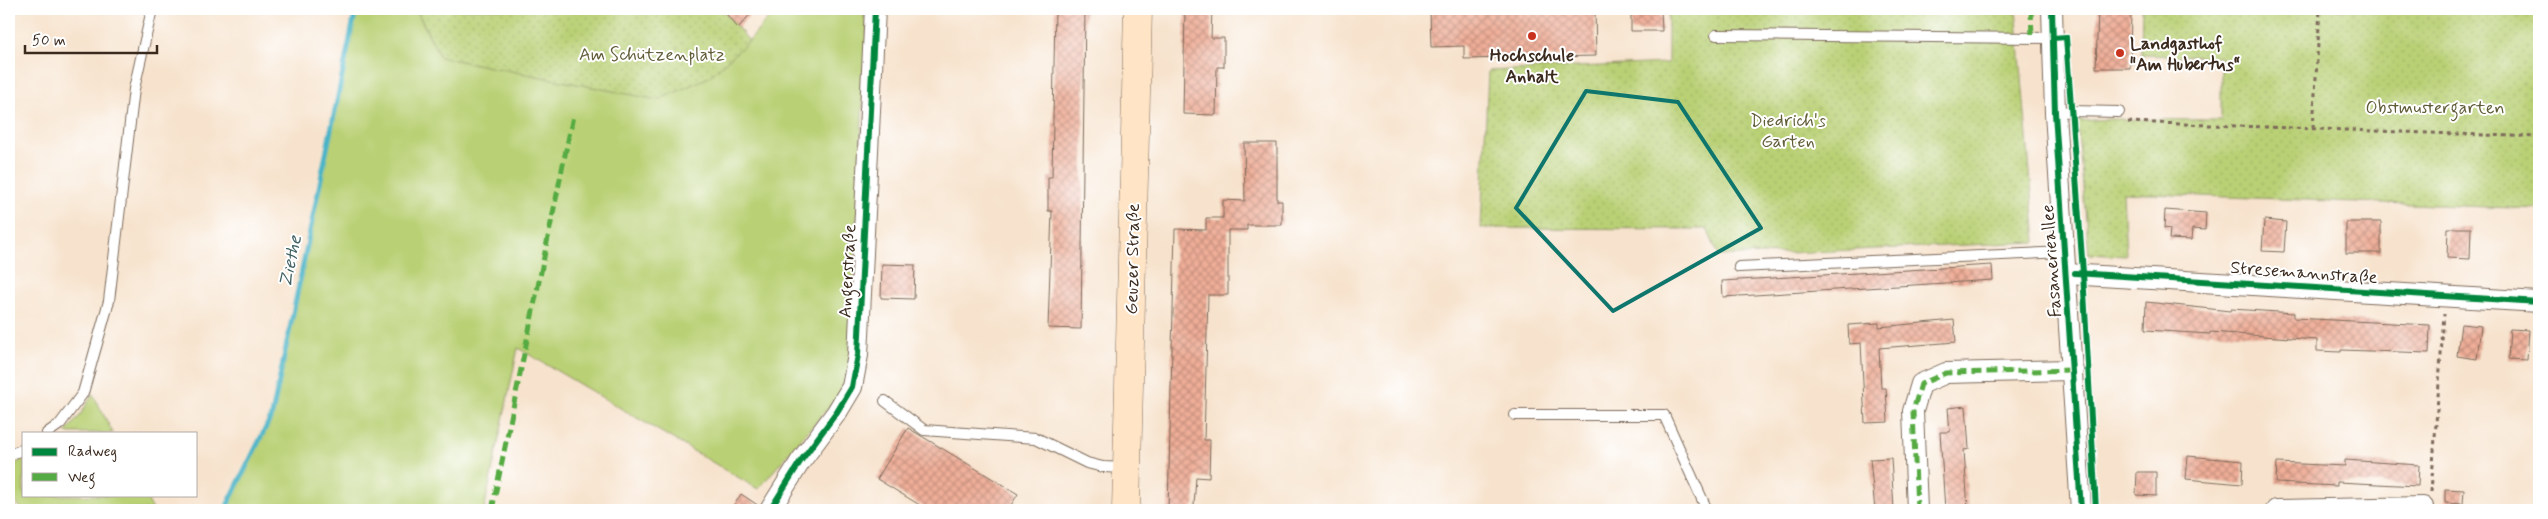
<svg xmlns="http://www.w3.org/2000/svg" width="2548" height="519" viewBox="0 0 2548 519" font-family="Mynerve,sans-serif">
<defs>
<pattern id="garden-dots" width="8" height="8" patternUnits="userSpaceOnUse" patternTransform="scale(1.25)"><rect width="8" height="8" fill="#b9d075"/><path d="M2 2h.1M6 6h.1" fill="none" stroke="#a0b365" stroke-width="1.8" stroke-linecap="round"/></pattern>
<pattern id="building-cross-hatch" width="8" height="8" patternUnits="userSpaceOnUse" patternTransform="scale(1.25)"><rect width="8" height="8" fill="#efae98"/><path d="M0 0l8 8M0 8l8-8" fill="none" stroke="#c38e7b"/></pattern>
</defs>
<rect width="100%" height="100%" fill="#fff"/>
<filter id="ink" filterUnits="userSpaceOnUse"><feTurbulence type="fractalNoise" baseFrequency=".02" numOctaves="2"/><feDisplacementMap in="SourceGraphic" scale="10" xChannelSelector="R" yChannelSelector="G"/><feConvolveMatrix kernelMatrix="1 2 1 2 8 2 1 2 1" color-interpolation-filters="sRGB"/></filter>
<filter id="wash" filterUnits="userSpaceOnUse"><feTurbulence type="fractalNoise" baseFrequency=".0096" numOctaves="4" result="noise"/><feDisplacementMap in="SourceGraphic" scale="20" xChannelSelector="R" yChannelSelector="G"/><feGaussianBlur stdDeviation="1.12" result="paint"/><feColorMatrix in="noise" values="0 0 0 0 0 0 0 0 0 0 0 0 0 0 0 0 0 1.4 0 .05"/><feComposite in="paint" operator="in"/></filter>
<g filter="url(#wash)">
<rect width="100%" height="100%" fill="#f7e3cd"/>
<g fill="#b9d075" stroke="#7a7d4a">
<polygon points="356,9 416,9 440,57 749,41 776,9 868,9 848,385 758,489 518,348 484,510 226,510 272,415"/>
<polygon points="93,394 113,433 65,433 79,417"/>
<polygon points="24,457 24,495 145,495 153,510 23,510 9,495 9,470"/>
</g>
<g fill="url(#garden-dots)" stroke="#7a7d4a">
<polygon points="416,9 722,9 749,41 709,77 658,100 440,57"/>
<polygon points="1668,9 2016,9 2036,242 1719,256 1707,229 1481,228 1488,71 1668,63"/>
<polygon points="2142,9 2539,9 2539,209 2123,193 2126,256 2089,254 2077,121 2110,119 2221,120 2221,57 2141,55"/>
</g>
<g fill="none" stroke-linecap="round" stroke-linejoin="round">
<polyline stroke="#4ab4c8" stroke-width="5" points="225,510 272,415 356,9"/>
</g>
<g id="blocks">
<g fill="url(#building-cross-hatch)">
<polygon points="722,9 755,9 738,28"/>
<polygon points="1055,9 1085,9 1081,329 1048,328 1052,211 1048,211 1048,177 1052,177"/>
<polygon points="1185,9 1212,9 1211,38 1224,38 1224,67 1217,67 1216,115 1183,114"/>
<polygon points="1430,9 1595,9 1596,56 1464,59 1464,46 1431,47"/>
<polygon points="1631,9 1661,9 1662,31 1631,31"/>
<polygon points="2098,9 2131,9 2130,68 2096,68"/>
<polygon points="1244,143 1277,143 1277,201 1282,201 1282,225 1247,225 1247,230 1228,230 1228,295 1208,295 1204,440 1210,440 1209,478 1196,477 1194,506 1192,506 1192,510 1168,510 1175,229 1206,230 1206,218 1223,218 1223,200 1245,201"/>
<polygon points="2165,210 2206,213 2205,230 2192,229 2191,240 2169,239 2170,229 2164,228"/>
<polygon points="2264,220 2286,222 2284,252 2262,251"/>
<rect x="2346" y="222" width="35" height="31"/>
<polygon points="2448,228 2471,228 2470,259 2447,258"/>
<polygon points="882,264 915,265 914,299 881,298"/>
<polygon points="1992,265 1993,280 1723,297 1722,281"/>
<polygon points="2146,302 2230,311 2231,309 2294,313 2294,318 2430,325 2429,353 2341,350 2341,352 2317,351 2317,340 2210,332 2210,334 2145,330"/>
<polygon points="1954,320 1956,342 1879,348 1881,388 1886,388 1888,422 1865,423 1861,343 1849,344 1848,325 1879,323 1879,327"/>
<polygon points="2461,324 2481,326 2477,359 2457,356"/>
<polygon points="2510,329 2529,330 2527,360 2508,359"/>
<polygon points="1966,406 1969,449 1964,450 1968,510 1945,510 1940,432 1950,432 1948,408"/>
<polygon points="908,428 1018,494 1008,510 928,510 877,479"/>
<polygon points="2188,456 2243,461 2242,484 2186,479"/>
<polygon points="1891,458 1894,510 1875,510 1870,459"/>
<polygon points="2345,460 2419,465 2418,486 2337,482 2337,486 2276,483 2277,463 2345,466"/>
<polygon points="2137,472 2156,472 2156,496 2136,495"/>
<polygon points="2445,489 2464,490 2463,504 2445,503"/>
<polygon points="741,494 759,506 758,510 731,510"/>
</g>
</g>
</g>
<g filter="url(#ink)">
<use href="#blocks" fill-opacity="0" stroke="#7d6b5b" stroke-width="1"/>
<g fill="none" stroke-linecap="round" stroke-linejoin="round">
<defs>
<g id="service">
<polyline points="1716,35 2053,38"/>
<polyline points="2055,113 2071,111 2119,112"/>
<polyline points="1739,267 2065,252"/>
<polyline points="885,401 924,430 1036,438 1087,463 1103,467 1126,468"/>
<polyline points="1515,415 1664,415 1707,510"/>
<polyline points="47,433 60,424 83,393 109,301 134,89 152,9"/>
<polyline points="9,455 24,449"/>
<polyline points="9,508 12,510"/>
</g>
<g id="minor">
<polyline points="2052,9 2055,113 2081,510"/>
<polyline points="2067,274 2539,302"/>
<polyline points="770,510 800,462 837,412 852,387 858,355 875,9"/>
<polyline points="1917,510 1913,411 1921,384 1946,373 2073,370"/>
<polyline points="2276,510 2423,507 2423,510"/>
</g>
<polyline id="secondary" points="1126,510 1138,9"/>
</defs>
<use href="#service" stroke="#7d6b5b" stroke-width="12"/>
<use href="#minor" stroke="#7d6b5b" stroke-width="22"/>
<use href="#secondary" stroke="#7d6b5b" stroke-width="29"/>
<g stroke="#7d6b5b" stroke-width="3" stroke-dasharray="4 4" stroke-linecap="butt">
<polyline points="2128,122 2539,137"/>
<polyline points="2313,128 2320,9"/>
<polyline points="2431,492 2444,314"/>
</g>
<use href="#service" stroke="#fff" stroke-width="10"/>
<use href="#minor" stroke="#fff" stroke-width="20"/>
<use href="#secondary" stroke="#ffe4c6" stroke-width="28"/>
<g stroke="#55ab43" stroke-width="5" stroke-dasharray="10 5" stroke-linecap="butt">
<polyline points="2031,9 2032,38"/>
<polyline points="492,510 573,116"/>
<polyline points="1917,510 1913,411 1921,384 1946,373 2073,370"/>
</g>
<defs>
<g id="cycleway">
<polyline points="2052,9 2055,113 2081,510"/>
<polyline points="2053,38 2066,37 2083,273 2096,510"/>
<polyline points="2075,273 2539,302"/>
<polyline points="770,510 800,462 837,412 852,387 858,355 875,9"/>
</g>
</defs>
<use href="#cycleway" stroke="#fff" stroke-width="9"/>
<use href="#cycleway" stroke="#00873e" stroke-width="6"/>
</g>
</g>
<path fill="none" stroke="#0f766e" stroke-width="4" stroke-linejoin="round" d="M1586 91 1678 102 1761 228 1613 311 1516 208Z"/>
<g fill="#c8321e" stroke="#fff" stroke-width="2">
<circle cx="1532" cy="36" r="5"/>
<circle cx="2120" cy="53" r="5"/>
</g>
<g text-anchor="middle" stroke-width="4" stroke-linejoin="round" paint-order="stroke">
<g font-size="18" font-weight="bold" fill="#3b2a1e" stroke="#fff" text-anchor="start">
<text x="2130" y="49">Landgasthof<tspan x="2130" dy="21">"Am Hubertus“</tspan></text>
<text x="1532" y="61" text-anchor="middle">Hochschule<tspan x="1532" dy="21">Anhalt</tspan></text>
</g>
<g font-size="18" fill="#615c38" stroke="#fff">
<text x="652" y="60">Am Schützenplatz</text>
<text x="2435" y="113">Obstmustergarten</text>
<text x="1788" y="126">Diedrich's<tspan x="1788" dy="21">Garten</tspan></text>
</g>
<g font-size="18" fill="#3b2a1e" stroke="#fff">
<text transform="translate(1132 259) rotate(-89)" y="6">Geuzer Straße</text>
<text transform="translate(2051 261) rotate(-94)" y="6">Fasanerieallee</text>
<text transform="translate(847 271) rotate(-87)" y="6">Angerstraße</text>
<text transform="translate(2304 272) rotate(4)" y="6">Stresemannstraße</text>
</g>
<g font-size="19" font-style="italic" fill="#416162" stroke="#fff">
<text transform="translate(289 261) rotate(-78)" y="7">Ziethe</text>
</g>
</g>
<rect width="2548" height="519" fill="none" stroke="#fff" stroke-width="30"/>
<rect x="22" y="432" width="175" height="65" fill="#ffffff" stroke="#b1aaa5"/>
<rect x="32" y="448" width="25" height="8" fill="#00873e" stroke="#b1aaa5"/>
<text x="68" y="456" font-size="15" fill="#3b2a1e">Radweg</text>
<rect x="32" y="473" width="25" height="8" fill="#55ab43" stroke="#b1aaa5"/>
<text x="68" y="482" font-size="15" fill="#3b2a1e">Weg</text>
<path d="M25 45v8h132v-8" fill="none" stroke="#3b2a1e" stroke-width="2.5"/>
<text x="32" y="45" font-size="15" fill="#3b2a1e" stroke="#ffffff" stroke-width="4" paint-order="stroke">50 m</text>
</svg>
